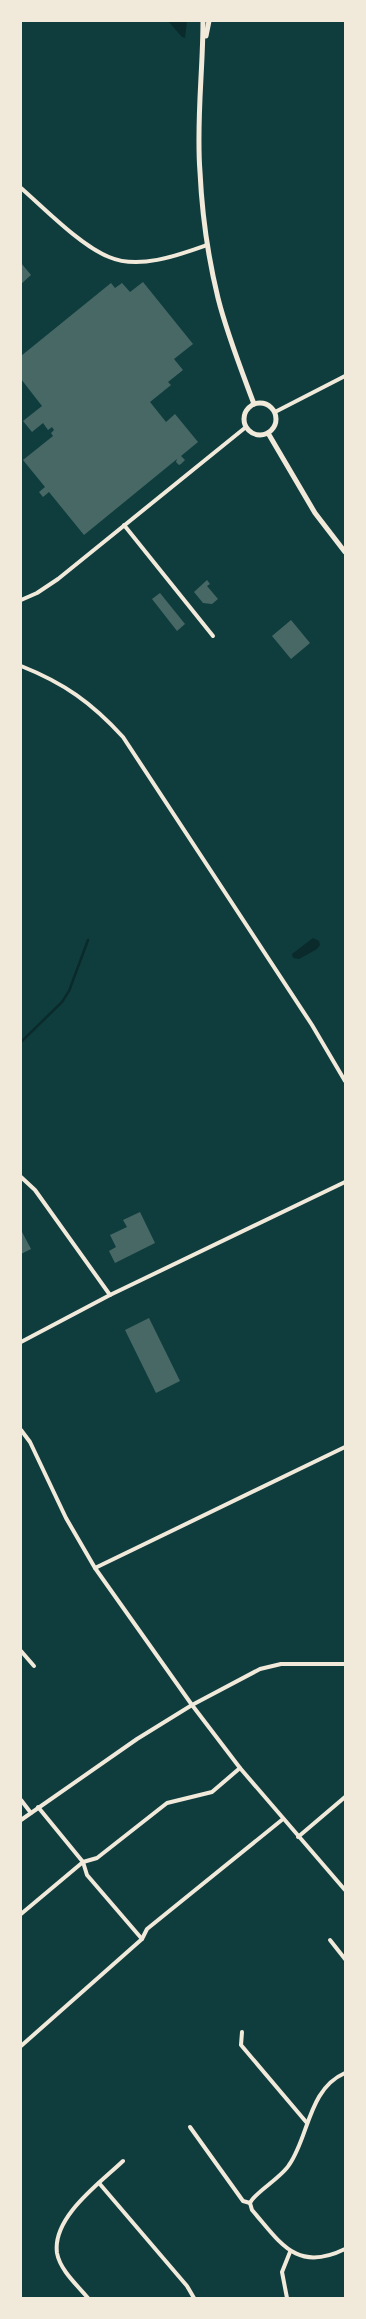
<svg xmlns="http://www.w3.org/2000/svg" width="366" height="2319" viewBox="0 0 366 2319" font-family="'DejaVu Sans',sans-serif">
<rect width="100%" height="100%" fill="#0f3d3e"/>
<g fill="#0a2a2b">
<polygon points="168,21 187,21 185,38 182,37"/>
<polygon points="313,938 319,941 320,945 317,949 299,959 293,958 292,954"/>
</g>
<g fill="none" stroke-linecap="round" stroke-linejoin="round">
<polyline stroke="#0a2a2b" stroke-width="2.5" points="21,1042 62,1002 69,991 88,940"/>
</g>
<g fill="#486865">
<polygon points="21,263 31,275 21,284"/>
<polygon points="143,282 193,344 174,359 183,370 168,382 171,385 150,402 166,422 175,414 198,442 181,456 185,460 181,464 179,465 176,462 177,459 84,535 49,492 43,497 39,492 45,487 23,460 53,436 51,433 54,430 52,427 48,430 43,423 32,432 23,421 42,406 21,379 21,356 111,283 115,288 122,283 130,292"/>
<polygon points="207,580 210,584 207,586 218,599 212,604 203,603 194,592"/>
<polygon points="160,593 185,624 177,631 152,599"/>
<polygon points="291,620 310,643 291,659 272,636"/>
<polygon points="140,1212 155,1243 115,1263 109,1251 116,1247 110,1235 127,1227 123,1220"/>
<polygon points="21,1230 31,1249 21,1254"/>
<polygon points="149,1318 180,1381 156,1393 125,1330"/>
</g>
<g fill="none" stroke-linecap="round" stroke-linejoin="round">
<g stroke="#f1e9da" stroke-width="4">
<path d="M21 188C45 209 81 246 109 257 139 270 179 255 207 245"/>
<polyline points="275,412 345,376"/>
<polyline points="124,525 213,636"/>
<polyline points="21,600 37,593 58,579 246,427"/>
<path d="M21 666C64 683 92 703 123 737L312 1025 345 1081"/>
<polyline points="21,1177 35,1190 110,1295"/>
<polyline points="21,1342 110,1295 345,1182"/>
<polyline points="21,1430 30,1442 66,1518 95,1568 192,1705 240,1768 345,1890"/>
<polyline points="95,1568 345,1447"/>
<polyline points="21,1651 34,1666"/>
<polyline points="21,1800 31,1813"/>
<polyline points="38,1807 83,1862 87,1875 142,1939"/>
<polyline points="21,1820 137,1739 192,1705 260,1669 281,1664 345,1664"/>
<polyline points="298,1837 345,1797"/>
<polyline points="21,1914 83,1862 97,1858 167,1803 212,1792 240,1768"/>
<polyline points="330,1940 345,1959"/>
<polyline points="242,2032 241,2045 307,2123"/>
<polyline points="21,2046 142,1939 147,1929 283,1819"/>
<path d="M345 2073C308 2089 309 2137 289 2165 281 2178 254 2193 250 2203L252 2210C280 2242 296 2273 345 2249"/>
<polyline points="190,2127 243,2201 250,2203"/>
<polyline points="99,2183 187,2286 194,2298"/>
<path d="M88 2298C77 2285 60 2270 57 2253 52 2217 100 2183 123 2161"/>
<polyline points="287,2298 282,2272 290,2252"/>
</g>
<g stroke="#f1e9da" stroke-width="5">
<path d="M203 21C203 71 196 122 200 172 202 214 208 257 218 298 227 334 241 369 254 404"/>
<polyline points="206,36 209,21"/>
<circle cx="260" cy="419" r="16"/>
<polyline points="268,433 315,513 345,552"/>
</g>
</g>
<rect width="366" height="2319" fill="none" stroke="#f1e9da" stroke-width="44"/>
</svg>
